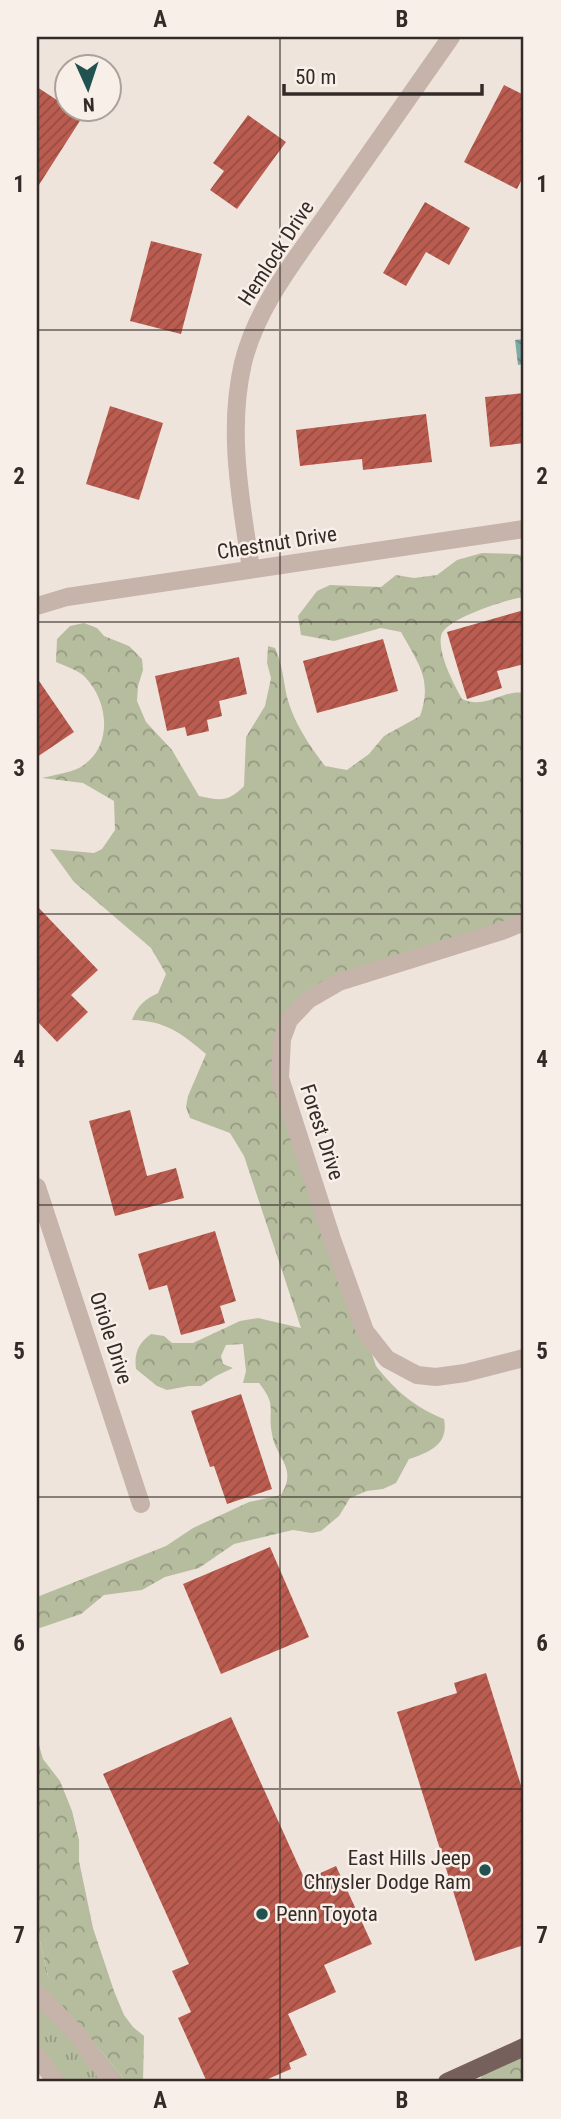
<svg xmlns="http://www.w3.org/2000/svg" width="561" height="2119" viewBox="0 0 561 2119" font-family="'Roboto Condensed',sans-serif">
<defs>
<pattern id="grass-tufts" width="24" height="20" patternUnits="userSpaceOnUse" patternTransform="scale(1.75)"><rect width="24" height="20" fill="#b6bd9e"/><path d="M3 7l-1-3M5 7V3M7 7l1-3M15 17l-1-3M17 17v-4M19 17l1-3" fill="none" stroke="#959a81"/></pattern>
<pattern id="forest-crowns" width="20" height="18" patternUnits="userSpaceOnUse" patternTransform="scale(1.75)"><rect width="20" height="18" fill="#b6bd9e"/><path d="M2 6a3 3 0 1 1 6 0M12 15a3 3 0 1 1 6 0" fill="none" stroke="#959a81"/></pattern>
<pattern id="water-waves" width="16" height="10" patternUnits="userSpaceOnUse" patternTransform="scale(1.75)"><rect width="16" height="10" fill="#7eaaa6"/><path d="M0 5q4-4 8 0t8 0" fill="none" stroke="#688b87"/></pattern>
<pattern id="building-hatch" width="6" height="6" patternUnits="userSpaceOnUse" patternTransform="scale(1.75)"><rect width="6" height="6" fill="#ba5c4f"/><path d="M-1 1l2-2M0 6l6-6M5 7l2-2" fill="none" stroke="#984c42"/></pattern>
</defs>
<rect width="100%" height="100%" fill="#efe4dc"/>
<polygon fill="url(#grass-tufts)" points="37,1928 48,1976 85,2032 122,2076 125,2082 50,2082 37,2067"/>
<g fill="url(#forest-crowns)">
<path d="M482 553 516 554 524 556V597C508 599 444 619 441 636 438 655 454 684 462 699 485 710 503 689 524 693V922L339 982 289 1020 280 1078 376 1366C395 1390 414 1407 444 1419 449 1444 430 1452 409 1459L396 1483 383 1489 367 1491 350 1498 339 1516 321 1531 312 1533 293 1530 234 1544 199 1568 165 1577 142 1590 104 1595 81 1614 37 1629V1597L166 1546 193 1528 249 1502 281 1495C298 1467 276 1459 272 1434 267 1409 278 1407 259 1383H243L246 1371 243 1344 226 1345 221 1356 223 1364 233 1368 216 1376 201 1386H189L167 1390 157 1386 136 1369C134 1354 138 1343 151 1334L164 1336 172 1343H193L240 1321 258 1318 301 1328 244 1156 230 1133 190 1118 186 1107 188 1096 206 1054C181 1033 166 1021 132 1020 138 1005 144 1000 158 993L166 974 151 948 74 882 50 849 94 853 102 849 115 830 114 801 83 783 42 778C53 775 69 773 79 768 114 748 109 702 85 677 78 670 65 666 56 662L57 639 70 626 84 623 97 628 104 636 129 646 142 659 143 670 138 686 137 701 146 722 172 750 199 796C221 801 228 802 244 786L246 737 265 706 271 678 267 663 268 646 275 648C283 666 283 679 287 697 294 723 309 745 325 766L347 770 369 754 384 736 420 716C433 680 418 663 401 632L381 628 334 641 301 635 298 616 317 591 330 585 381 587 396 575 414 578 437 575 457 560Z"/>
<polygon points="37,1738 43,1759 60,1781 72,1811 79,1840 79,1861 93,1928 114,1991 124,2015 133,2027 144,2036 143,2082 125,2082 122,2076 85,2032 68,2016 48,1976 37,1928"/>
<polygon points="524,2047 524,2082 479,2082 488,2063"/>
</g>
<polygon fill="url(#water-waves)" points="524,339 524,364 518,365 515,340"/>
<g fill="url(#building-hatch)">
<polygon points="504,85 524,95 524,175 517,189 464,162"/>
<polygon points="37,87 66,106 66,108 71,108 83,116 37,188"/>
<polygon points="248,115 286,142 237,209 210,190 224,171 213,163"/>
<polygon points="425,202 470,228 449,265 426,252 406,286 383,273"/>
<polygon points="151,241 202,254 181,334 130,321"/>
<polygon points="524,393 524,443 490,447 485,397"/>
<polygon points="110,406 163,423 139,500 86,484"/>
<polygon points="426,414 432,462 363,470 362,459 300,466 296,430"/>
<polygon points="524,610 524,664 497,671 502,688 467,699 447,632"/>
<polygon points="383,639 398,691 317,713 303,661"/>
<polygon points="239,657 247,694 219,701 222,716 207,720 209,731 187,736 185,727 167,731 155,676"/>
<polygon points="37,678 74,732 37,757"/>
<polygon points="37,906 98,970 71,995 88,1012 57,1042 37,1021"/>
<polygon points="130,1110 147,1176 176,1168 184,1198 115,1216 89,1121"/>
<polygon points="215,1231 236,1301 220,1306 225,1323 181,1335 167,1285 149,1290 138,1254"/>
<polygon points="241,1394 272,1489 227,1504 214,1466 210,1467 191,1411"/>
<polygon points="270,1547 309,1637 221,1674 183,1584"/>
<polygon points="486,1673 524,1795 524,1945 475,1961 397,1712 457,1693 454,1683"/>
<polygon points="231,1717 305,1880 336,1866 372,1944 324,1965 336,1992 288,2014 307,2055 289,2063 291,2069 261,2082 207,2082 178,2018 191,2012 172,1971 189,1964 103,1774"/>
</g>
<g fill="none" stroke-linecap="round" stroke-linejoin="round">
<g stroke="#c6b3a9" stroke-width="18">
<path d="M251 569C241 501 227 432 243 363 257 305 299 255 332 207 372 150 411 94 451 37"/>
<polyline points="37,606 67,597 524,529"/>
<polyline points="524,922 502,931 339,982 308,1000 289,1020 282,1039 280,1078 332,1239 365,1331 387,1359 417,1375 436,1377 465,1373 524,1358"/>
<polyline points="37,1187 141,1504"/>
<polyline points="37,1993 76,2033 112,2082"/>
<polyline points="37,2056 56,2082"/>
</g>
<polyline stroke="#75605b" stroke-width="18" points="447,2082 524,2047"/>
</g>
<path fill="none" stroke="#342b28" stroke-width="2" stroke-opacity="0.55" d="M280 37V2082M37 330H524M37 622H524M37 914H524M37 1205H524M37 1497H524M37 1789H524"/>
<g fill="#22524f" stroke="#f8efe8" stroke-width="2.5">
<circle cx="485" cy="1870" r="7"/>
<circle cx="262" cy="1914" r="7"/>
</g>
<g text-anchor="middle" stroke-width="5" stroke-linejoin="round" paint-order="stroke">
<g font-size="21" fill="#342b28" stroke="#f8efe8">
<text transform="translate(276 253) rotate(-57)" y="7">Hemlock Drive</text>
<text transform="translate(277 543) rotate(-9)" y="7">Chestnut Drive</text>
<text transform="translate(322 1132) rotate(72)" y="7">Forest Drive</text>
<text transform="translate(111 1338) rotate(72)" y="7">Oriole Drive</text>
</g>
<g font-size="21" fill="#342b28" stroke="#f8efe8" text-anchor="end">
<text x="471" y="1865">East Hills Jeep<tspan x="471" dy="24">Chrysler Dodge Ram</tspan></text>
<text x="276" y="1921" text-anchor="start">Penn Toyota</text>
</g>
</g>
<rect width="561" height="2119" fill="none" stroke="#f8efe8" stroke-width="77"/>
<g transform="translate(88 88) rotate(177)"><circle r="33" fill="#f8efe8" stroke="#aaa19b" stroke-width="2"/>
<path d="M0-5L12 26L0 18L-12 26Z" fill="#22524f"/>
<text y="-10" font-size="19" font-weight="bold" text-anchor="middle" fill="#342b28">N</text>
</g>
<path d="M284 84v10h198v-10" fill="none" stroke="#342b28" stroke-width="3.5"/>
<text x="295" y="84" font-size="21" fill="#342b28" stroke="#f8efe8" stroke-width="5" paint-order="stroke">50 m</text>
<rect x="38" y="38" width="484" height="2042" fill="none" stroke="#342b28" stroke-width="2.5"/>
<g font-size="23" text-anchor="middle" font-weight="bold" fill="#342b28">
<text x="160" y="27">A</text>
<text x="402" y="27">B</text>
<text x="19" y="192">1</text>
<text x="542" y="192">1</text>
<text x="19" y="484">2</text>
<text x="542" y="484">2</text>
<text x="19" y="776">3</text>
<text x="542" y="776">3</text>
<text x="19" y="1067">4</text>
<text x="542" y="1067">4</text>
<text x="19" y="1359">5</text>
<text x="542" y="1359">5</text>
<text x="19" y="1651">6</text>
<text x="542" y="1651">6</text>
<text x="19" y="1943">7</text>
<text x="542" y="1943">7</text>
<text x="160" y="2108">A</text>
<text x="402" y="2108">B</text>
</g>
</svg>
